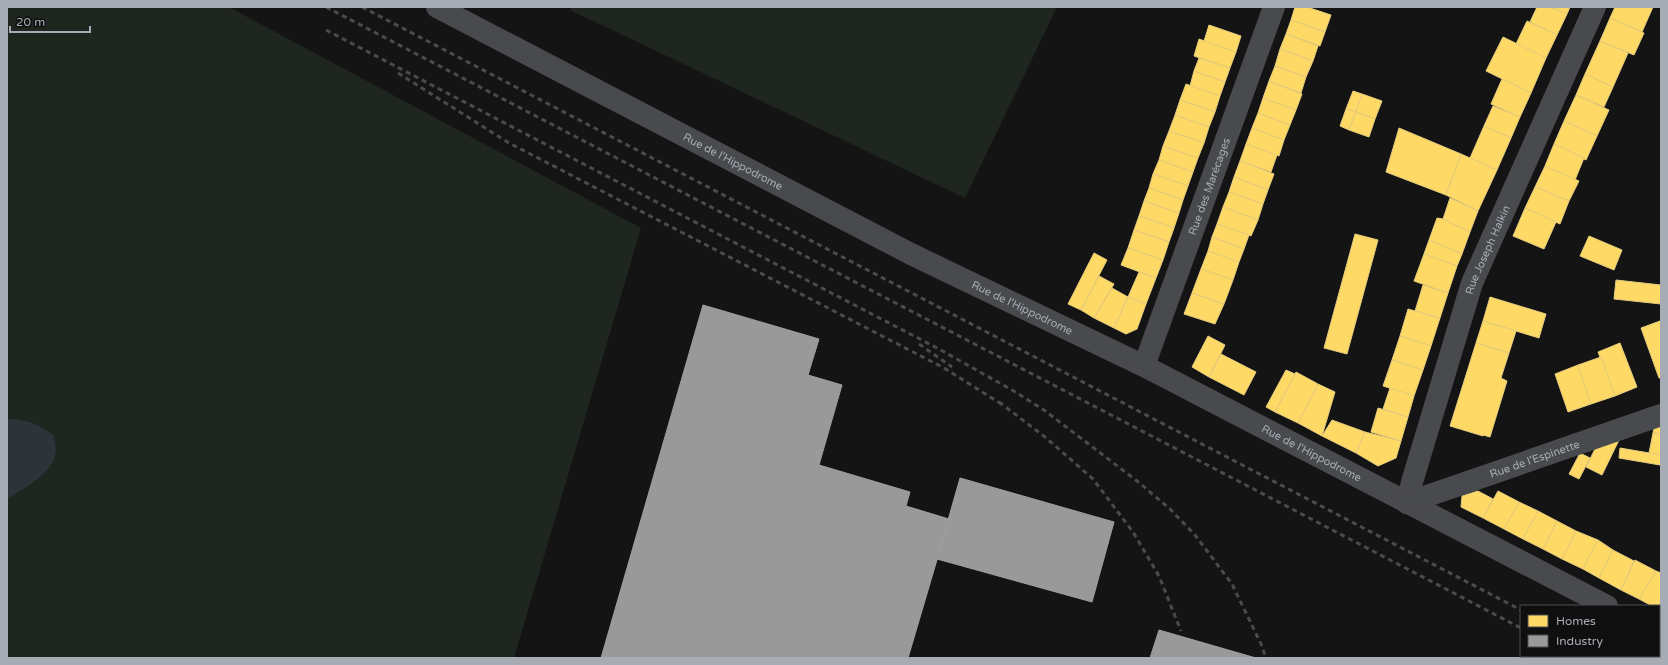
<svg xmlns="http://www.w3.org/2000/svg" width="1668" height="665" viewBox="0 0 1668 665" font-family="'Varela Round',sans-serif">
<rect width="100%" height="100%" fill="#141415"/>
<g fill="#1f251f">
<polygon points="7,7 229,7 641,228 514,658 7,658"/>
<polygon points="572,7 1057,7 965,198 570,10"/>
</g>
<path fill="#2d3439" d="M7 419C26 419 39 424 54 436 55 442 57 450 55 455 51 474 22 490 7 499Z"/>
<g fill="#ffd966" stroke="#e5cc7d">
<polygon points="1295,7 1307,7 1331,15 1325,32 1291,20"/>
<polygon points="1537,7 1551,7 1567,14 1557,35 1530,22"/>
<polygon points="1551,7 1570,7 1567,14"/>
<polygon points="1615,7 1653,7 1642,32 1610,18"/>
<polygon points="1610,18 1644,33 1634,55 1600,41"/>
<polygon points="1291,20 1325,32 1320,46 1286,34"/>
<polygon points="1527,21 1557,35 1546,58 1516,44"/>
<polygon points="1209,25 1241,36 1236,52 1204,41"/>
<polygon points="1286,34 1318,46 1313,61 1280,49"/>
<polygon points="1503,37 1546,58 1531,93 1486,71"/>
<polygon points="1199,39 1236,52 1230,68 1194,56"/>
<polygon points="1600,41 1628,53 1613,87 1585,74"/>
<polygon points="1280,49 1313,61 1306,77 1275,66"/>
<polygon points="1199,58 1230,68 1225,82 1194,71"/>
<polygon points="1275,66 1306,77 1301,93 1269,81"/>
<polygon points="1194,71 1225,82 1220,96 1190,86"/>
<polygon points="1585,74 1613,87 1604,107 1576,95"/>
<polygon points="1502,79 1531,93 1520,117 1491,104"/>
<polygon points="1269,81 1302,94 1296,110 1263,98"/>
<polygon points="1186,84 1220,96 1215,112 1180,100"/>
<polygon points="1353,91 1362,94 1356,112 1346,109"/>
<polygon points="1362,94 1382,101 1375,119 1356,112"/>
<polygon points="1576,95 1609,110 1597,136 1564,121"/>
<polygon points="1263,98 1296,110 1290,125 1258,113"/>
<polygon points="1180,100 1215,112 1209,127 1175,115"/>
<polygon points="1493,106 1520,117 1511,138 1484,126"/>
<polygon points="1346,109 1356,112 1349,130 1340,126"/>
<polygon points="1356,112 1375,119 1369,137 1349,130"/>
<polygon points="1258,113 1290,125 1284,140 1252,128"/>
<polygon points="1175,115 1209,127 1204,143 1169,131"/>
<polygon points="1564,121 1597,136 1586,160 1554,144"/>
<polygon points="1484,126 1511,138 1497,170 1470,158"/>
<polygon points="1252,128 1284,140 1279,156 1246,144"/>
<polygon points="1399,128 1461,154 1446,195 1386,172"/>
<polygon points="1169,131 1204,143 1198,158 1163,146"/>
<polygon points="1246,144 1277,155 1271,172 1240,161"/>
<polygon points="1554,144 1584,158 1575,180 1545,166"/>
<polygon points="1163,146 1198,158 1193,172 1159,160"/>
<polygon points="1461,154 1497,170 1478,211 1446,195"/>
<polygon points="1159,160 1193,172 1188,186 1153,174"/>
<polygon points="1240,161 1274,174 1268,190 1234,177"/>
<polygon points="1545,166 1579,181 1569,201 1535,187"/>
<polygon points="1153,174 1188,186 1183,200 1149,188"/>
<polygon points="1234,177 1268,190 1263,204 1229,192"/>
<polygon points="1535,187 1569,201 1560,224 1525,208"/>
<polygon points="1149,188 1183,200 1179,213 1144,201"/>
<polygon points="1229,192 1263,204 1258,220 1223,207"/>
<polygon points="1450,198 1478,211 1470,232 1443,219"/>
<polygon points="1144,201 1179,213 1174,228 1139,216"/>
<polygon points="1223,207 1258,220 1251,236 1217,224"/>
<polygon points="1525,208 1556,222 1544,249 1513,236"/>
<polygon points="1139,216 1174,228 1169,242 1134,230"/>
<polygon points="1437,218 1443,219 1470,232 1462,254 1429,240"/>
<polygon points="1217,224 1249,235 1244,249 1212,237"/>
<polygon points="1134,230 1169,242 1163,260 1128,248"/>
<polygon points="1355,234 1378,240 1347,354 1324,348"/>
<polygon points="1589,236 1622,250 1614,270 1580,256"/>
<polygon points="1212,237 1244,249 1239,262 1208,251"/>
<polygon points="1429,240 1462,254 1457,266 1424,254"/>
<polygon points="1128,248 1163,260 1156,278 1121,265"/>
<polygon points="1208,251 1239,262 1233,280 1201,269"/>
<polygon points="1094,253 1107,260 1081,310 1068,304"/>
<polygon points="1424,254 1457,266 1448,293 1414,281"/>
<polygon points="1201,269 1233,280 1224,304 1192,293"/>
<polygon points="1139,272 1156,278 1146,304 1128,297"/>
<polygon points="1099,276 1114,284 1094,318 1081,310"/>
<polygon points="1616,280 1661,285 1661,304 1614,299"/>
<polygon points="1423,285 1448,293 1440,318 1415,311"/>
<polygon points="1112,288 1128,297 1114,328 1094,318"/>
<polygon points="1192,293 1224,304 1215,324 1184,314"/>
<polygon points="1128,297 1146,304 1137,329 1126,334 1114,328"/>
<polygon points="1490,297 1546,314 1539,338 1483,321"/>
<polygon points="1408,309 1440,318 1431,346 1400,336"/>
<polygon points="1483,321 1516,331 1509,353 1476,343"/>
<polygon points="1660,321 1661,325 1661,378 1659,378 1641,328"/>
<polygon points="1208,336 1225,345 1209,377 1192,367"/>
<polygon points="1400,336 1431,346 1423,370 1392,360"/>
<polygon points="1476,343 1509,353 1501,378 1507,381 1490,437 1483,435 1483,436 1450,426"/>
<polygon points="1620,343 1637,387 1615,396 1598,352"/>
<polygon points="1221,354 1256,372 1244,395 1209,377"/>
<polygon points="1601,357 1615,396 1591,404 1578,365"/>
<polygon points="1392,360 1423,370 1414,396 1383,386"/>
<polygon points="1578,365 1591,404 1568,412 1555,374"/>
<polygon points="1286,370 1295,374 1275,412 1266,407"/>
<polygon points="1296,372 1318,384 1298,423 1275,412"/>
<polygon points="1318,384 1335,392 1322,436 1298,423"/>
<polygon points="1390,388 1414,396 1408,417 1383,409"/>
<polygon points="1378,408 1408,417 1401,441 1371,432"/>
<polygon points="1332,420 1365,432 1356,453 1322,436"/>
<polygon points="1661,421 1661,434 1653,433 1655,423"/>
<polygon points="1365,432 1401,441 1396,458 1378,466 1356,453"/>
<polygon points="1653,433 1661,434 1661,455 1649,453"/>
<polygon points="1620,438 1602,475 1586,467 1597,445"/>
<polygon points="1620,448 1661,455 1660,465 1619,458"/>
<polygon points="1580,453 1590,458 1579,479 1569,474"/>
<polygon points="1478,491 1493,499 1483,518 1461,507 1462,496"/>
<polygon points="1498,491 1519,502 1504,529 1483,518"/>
<polygon points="1519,502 1538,511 1523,539 1504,529"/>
<polygon points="1538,511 1557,521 1543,549 1523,539"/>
<polygon points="1557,521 1576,531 1562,559 1543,549"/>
<polygon points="1576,531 1598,540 1583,569 1562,559"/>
<polygon points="1598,540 1613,550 1599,578 1583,569"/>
<polygon points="1613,550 1634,561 1621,590 1599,578"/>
<polygon points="1635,560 1656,571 1639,599 1621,590"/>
<polygon points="1656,571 1661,573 1660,610 1659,606 1652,606 1639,599"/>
</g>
<g fill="#999" stroke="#9d9fa1">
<polygon points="703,305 819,339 808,375 842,385 819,465 910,492 906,506 949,519 908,658 601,658"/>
<polygon points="960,478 1114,522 1092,602 937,559"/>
<polygon points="1159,630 1256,658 1150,658"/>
</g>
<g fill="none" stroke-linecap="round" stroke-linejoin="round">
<g stroke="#494a4e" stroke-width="22">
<path id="s1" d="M437 7 911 254 1144 366 1607 606"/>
<path id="s2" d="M1144 366 1274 7"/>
<path id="s3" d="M1407 503 1412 482 1472 283 1595 7"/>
<path id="s4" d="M1407 503 1661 415"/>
<polyline points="1659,633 1661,634"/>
</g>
<g stroke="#4a4b4d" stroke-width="3" stroke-dasharray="5 4" stroke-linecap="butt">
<polyline points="326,7 1521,628"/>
<polyline points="362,7 1521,610"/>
<polyline points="326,30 939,349 1012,390 1044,410 1137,481 1170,509 1195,535 1232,584 1261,644 1266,658"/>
<polyline points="398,73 509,143 944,368 1003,405"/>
<polyline points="919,344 952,367"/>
<polyline points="999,402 1045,437 1093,479 1133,532 1159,576 1181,631"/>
<polyline points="1574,656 1578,658"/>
<polyline points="1610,656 1614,658"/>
</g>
</g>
<g text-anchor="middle" stroke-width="4" stroke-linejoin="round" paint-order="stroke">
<g font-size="11" fill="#a7acb4" stroke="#0f0f10">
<text dy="4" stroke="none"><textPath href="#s1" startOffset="334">Rue de l'Hippodrome</textPath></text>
<text dy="4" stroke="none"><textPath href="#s2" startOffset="191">Rue des Marécages</textPath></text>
<text dy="4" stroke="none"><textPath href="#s3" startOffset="266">Rue Joseph Halkin</textPath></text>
<text dy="4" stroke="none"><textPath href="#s1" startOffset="658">Rue de l'Hippodrome</textPath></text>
<text dy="4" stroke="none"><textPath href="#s1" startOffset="982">Rue de l'Hippodrome</textPath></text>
<text dy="4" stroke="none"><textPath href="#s4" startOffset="135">Rue de l'Espinette</textPath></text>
</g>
</g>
<rect width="1668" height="665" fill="none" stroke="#a7acb4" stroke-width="16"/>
<rect x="1520" y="605" width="140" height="52" fill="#0f0f10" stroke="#4c4e52"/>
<rect x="1528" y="615" width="20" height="12" fill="#ffd966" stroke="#4c4e52"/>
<text x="1556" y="625" font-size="12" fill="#a7acb4">Homes</text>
<rect x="1528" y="635" width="20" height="12" fill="#999999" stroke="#4c4e52"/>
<text x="1556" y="645" font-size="12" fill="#a7acb4">Industry</text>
<path d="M10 26v6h80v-6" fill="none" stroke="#a7acb4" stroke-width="2"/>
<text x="16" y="26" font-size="12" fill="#a7acb4" stroke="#0f0f10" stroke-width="3" paint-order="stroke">20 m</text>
</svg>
